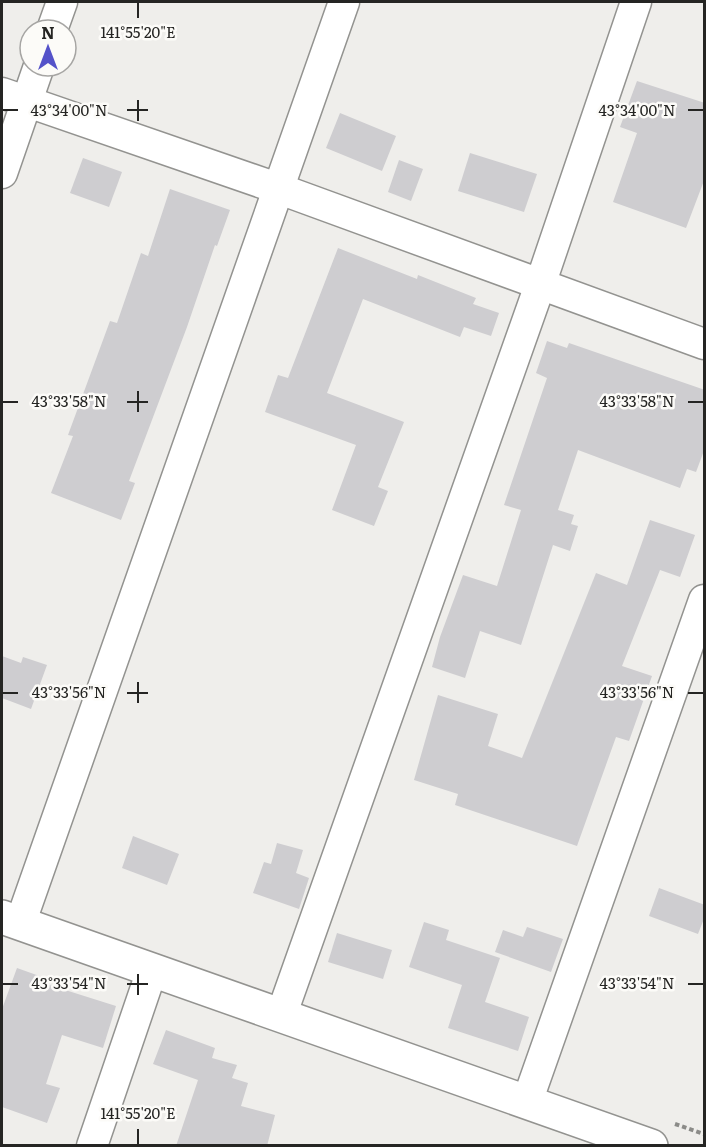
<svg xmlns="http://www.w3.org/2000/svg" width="706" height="1147" viewBox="0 0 706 1147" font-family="Literata,serif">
<rect width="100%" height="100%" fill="#efeeeb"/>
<g fill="#cecdd0">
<polygon points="637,81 705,103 705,178 686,228 613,202 637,133 620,127"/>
<polygon points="340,113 396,136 382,171 326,148"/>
<polygon points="470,153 537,174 524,212 458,191"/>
<polygon points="83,158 122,172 109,207 70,193"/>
<polygon points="399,160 423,169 411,201 388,192"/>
<polygon points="170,189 230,210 217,246 215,245 187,327 129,481 135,483 121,520 51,493 73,436 68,435 110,321 117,323 141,253 148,256"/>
<polygon points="338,248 417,279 418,275 476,298 473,304 499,313 491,336 464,327 460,337 363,299 327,393 404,422 378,487 388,491 374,526 332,510 356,445 265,412 278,375 288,378"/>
<polygon points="547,341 567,348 569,343 705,390 705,448 696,472 687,469 680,488 578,450 558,510 574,515 571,524 578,526 570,551 553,545 521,645 480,631 465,678 432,667 440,637 463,575 497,586 521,510 504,505 547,378 536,373"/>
<polygon points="650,520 695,535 680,577 660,570 622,666 652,676 629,741 616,737 577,846 455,805 458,794 414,780 438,695 498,714 488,746 522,758 596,573 627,585"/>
<polygon points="2,656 21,663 23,657 47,665 31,709 2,698"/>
<polygon points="133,836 179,854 167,885 122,868"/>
<polygon points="277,843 303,850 296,873 309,878 299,909 253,893 264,862 271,864"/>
<polygon points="659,888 705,905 705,916 698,934 649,916"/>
<polygon points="424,922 449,930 446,940 500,958 485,1002 529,1017 518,1051 448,1028 462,985 409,967"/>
<polygon points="527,927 563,939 551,972 495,952 503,930 523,937"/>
<polygon points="337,933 392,950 383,979 328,962"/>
<polygon points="17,968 45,978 43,983 116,1006 103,1048 62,1035 46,1084 60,1088 47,1123 2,1107 2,1009"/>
<polygon points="166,1030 215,1048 212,1058 237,1065 232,1078 248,1083 241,1106 275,1115 267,1146 176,1146 198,1080 153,1064"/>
</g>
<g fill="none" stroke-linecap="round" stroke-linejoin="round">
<defs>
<g id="minor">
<polyline points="52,30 62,2"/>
<polyline points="2,93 277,188 704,344"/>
<polyline points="2,173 39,66"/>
<polyline points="20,924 344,2"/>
<polyline points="281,1016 540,285 636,2"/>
<polyline points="527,1102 704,600"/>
<polyline points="92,1146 152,970"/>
</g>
<polyline id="tertiary" points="2,917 651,1146"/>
</defs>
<use href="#minor" stroke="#939390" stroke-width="33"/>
<use href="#tertiary" stroke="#939390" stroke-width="36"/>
<polyline stroke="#8b8b88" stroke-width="4" stroke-dasharray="4.5 3" stroke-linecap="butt" points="675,1124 704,1134"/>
<use href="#minor" stroke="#fff" stroke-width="30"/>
<use href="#tertiary" stroke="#fff" stroke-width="33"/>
</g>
<path fill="none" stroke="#252523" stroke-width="2" d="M138 3V18M138 100V121M3 110H18M127 110H148M688 110H703M138 391V412M3 402H18M127 402H148M688 402H703M138 682V703M3 693H18M127 693H148M688 693H703M138 974V995M3 984H18M127 984H148M688 984H703M138 1129V1144"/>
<g font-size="15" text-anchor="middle" fill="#252523" stroke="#fcfbf8" stroke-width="5" stroke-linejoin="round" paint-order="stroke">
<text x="138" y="38">141°55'20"E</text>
<text x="69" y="116">43°34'00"N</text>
<text x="637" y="116">43°34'00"N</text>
<text x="69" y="407">43°33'58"N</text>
<text x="637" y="407">43°33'58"N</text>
<text x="69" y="698">43°33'56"N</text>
<text x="637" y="698">43°33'56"N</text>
<text x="69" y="989">43°33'54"N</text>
<text x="637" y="989">43°33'54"N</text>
<text x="138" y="1119">141°55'20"E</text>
</g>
<rect width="706" height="1147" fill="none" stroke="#252523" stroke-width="6"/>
<g transform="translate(48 48)"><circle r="28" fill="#fcfbf8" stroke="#a6a5a3" stroke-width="1.5"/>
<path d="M0-4.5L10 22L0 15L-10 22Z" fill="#5452c9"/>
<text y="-9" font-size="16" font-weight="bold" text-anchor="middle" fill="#252523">N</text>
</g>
</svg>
